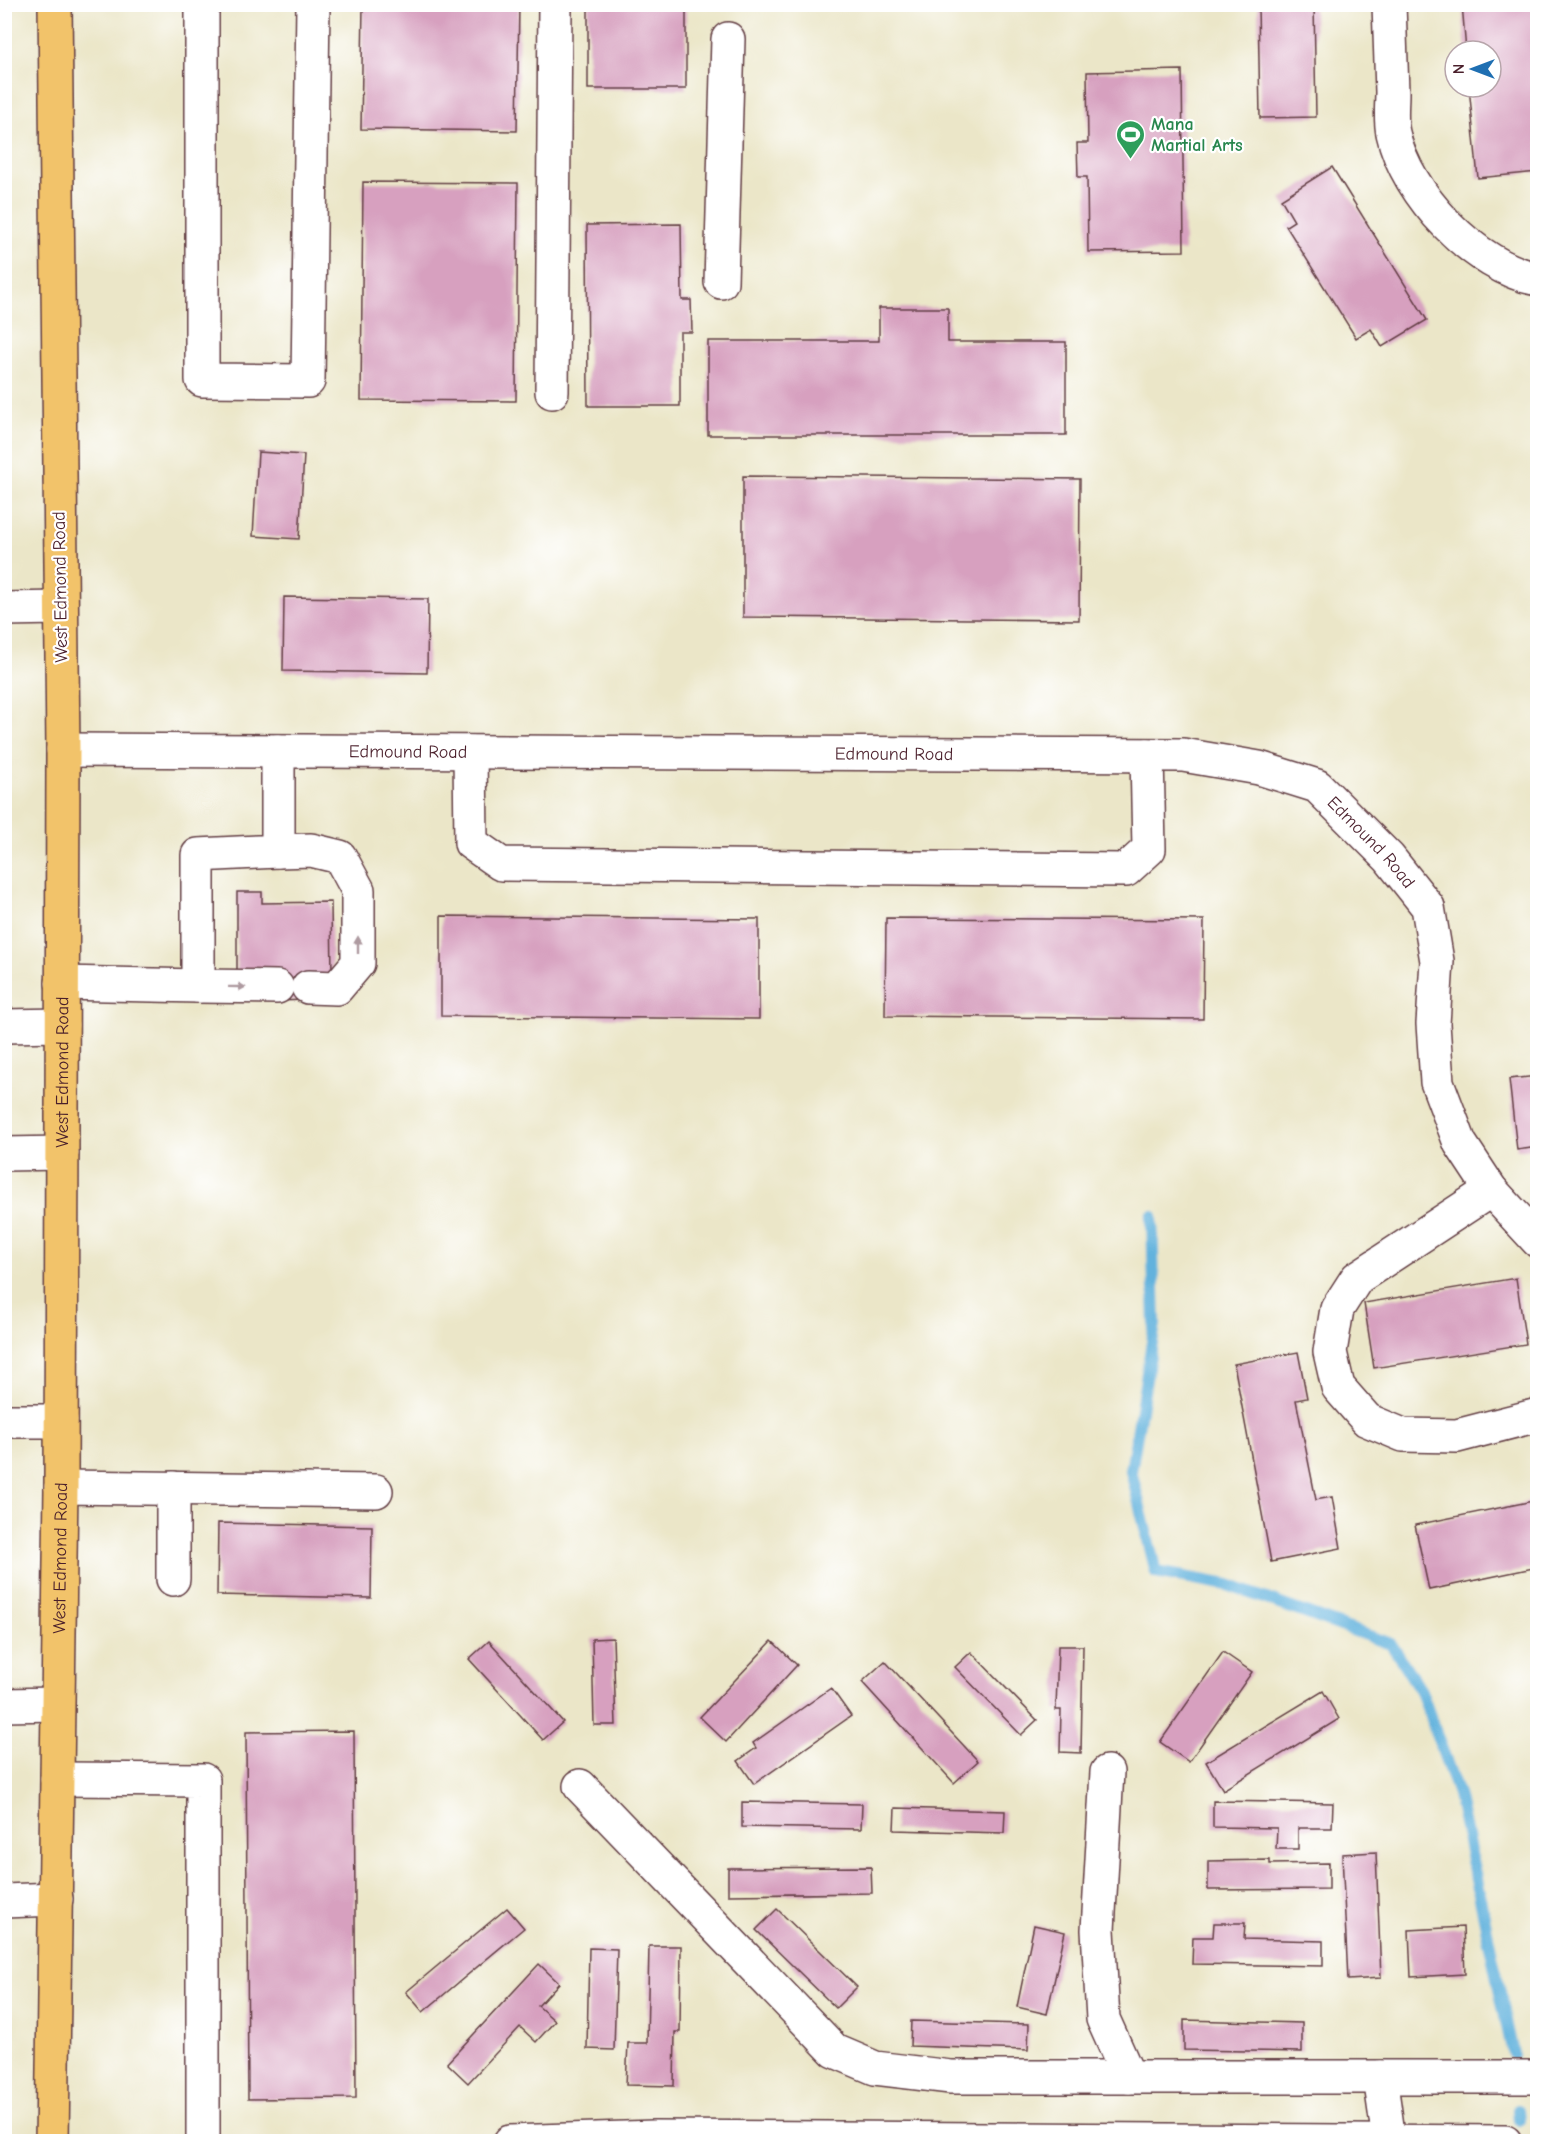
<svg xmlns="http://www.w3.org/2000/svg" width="1542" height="2146" viewBox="0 0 1542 2146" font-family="'Comic Neue',sans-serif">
<rect width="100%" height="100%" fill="#fff"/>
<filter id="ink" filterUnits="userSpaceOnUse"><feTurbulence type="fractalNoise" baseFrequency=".0167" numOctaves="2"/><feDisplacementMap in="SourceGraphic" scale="12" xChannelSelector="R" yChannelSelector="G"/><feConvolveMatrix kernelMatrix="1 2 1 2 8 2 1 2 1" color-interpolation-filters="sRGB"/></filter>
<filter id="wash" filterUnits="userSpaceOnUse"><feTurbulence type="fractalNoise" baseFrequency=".008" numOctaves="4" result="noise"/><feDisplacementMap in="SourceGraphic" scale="24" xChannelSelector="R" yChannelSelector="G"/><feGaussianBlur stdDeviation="1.35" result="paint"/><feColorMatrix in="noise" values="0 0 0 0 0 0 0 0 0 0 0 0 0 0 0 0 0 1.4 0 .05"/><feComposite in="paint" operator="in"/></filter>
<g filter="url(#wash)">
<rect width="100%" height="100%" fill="#ebe6c8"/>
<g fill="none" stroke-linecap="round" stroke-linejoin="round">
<g stroke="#62b2dd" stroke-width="12">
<polyline points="1152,1216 1155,1324 1131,1471 1156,1572 1228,1585 1391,1644 1421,1691 1458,1794 1513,2054"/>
<polyline points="1518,2110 1519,2120"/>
</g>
</g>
<g id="blocks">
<g fill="#d7a0bf">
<polygon points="363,4 519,4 517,131 361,129"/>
<rect x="588" y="4" width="98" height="85"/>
<polygon points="1258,4 1314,4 1316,117 1260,118"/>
<polygon points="1462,4 1538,4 1538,172 1478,178 1469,87 1491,87 1491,51 1466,51"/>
<polygon points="1182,70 1184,251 1088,252 1087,177 1078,177 1077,143 1088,143 1087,72"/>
<polygon points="1332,167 1427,320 1382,347 1371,329 1356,338 1286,226 1294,221 1281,199"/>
<polygon points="363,182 518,183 516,401 361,400"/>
<polygon points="681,224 682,300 691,300 692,332 680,332 680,406 588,406 587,225"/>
<polygon points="879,308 948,308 948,342 1066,342 1066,435 708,435 708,341 879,341"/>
<polygon points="258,452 304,455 299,539 253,536"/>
<polygon points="743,476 1080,479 1079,620 743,617"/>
<polygon points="284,597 428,599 427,673 283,671"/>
<polygon points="237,892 262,892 262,903 331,902 332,977 306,1000 278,1001 237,976"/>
<polygon points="441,916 759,919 759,1019 441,1016"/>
<polygon points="886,918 1204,920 1203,1019 885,1016"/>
<polygon points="1538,1076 1538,1147 1517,1150 1509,1079"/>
<polygon points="1516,1278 1526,1344 1374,1368 1364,1303"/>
<polygon points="1298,1352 1307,1398 1296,1400 1316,1500 1332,1497 1341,1548 1271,1562 1234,1364"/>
<polygon points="1538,1500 1538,1567 1429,1590 1415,1525"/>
<polygon points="218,1523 372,1526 371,1598 217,1595"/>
<polygon points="613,1638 616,1725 594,1725 592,1639"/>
<polygon points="489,1641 563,1722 543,1740 469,1659"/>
<polygon points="772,1641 797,1665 726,1742 700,1717"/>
<polygon points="1058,1646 1083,1646 1081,1753 1060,1752 1061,1710 1056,1710"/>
<polygon points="971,1652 1037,1720 1021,1735 955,1667"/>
<polygon points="1223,1652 1252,1672 1189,1762 1160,1742"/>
<polygon points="885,1661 978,1761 954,1783 862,1682"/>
<polygon points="831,1688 851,1716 754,1784 738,1761 756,1748 753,1743"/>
<polygon points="1323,1691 1339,1719 1223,1790 1206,1762"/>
<polygon points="354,1731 356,2098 248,2099 246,1732"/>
<polygon points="1213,1801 1333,1803 1332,1828 1298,1828 1298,1849 1276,1849 1277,1828 1213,1827"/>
<polygon points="742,1802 862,1804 861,1829 742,1827"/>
<polygon points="895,1808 1005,1811 1004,1833 894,1830"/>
<polygon points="1376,1852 1381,1978 1348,1980 1342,1854"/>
<polygon points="1270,1860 1270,1864 1329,1863 1329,1889 1208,1890 1208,1861"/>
<polygon points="871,1867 872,1893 728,1895 728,1868"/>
<polygon points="507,1908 524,1928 423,2012 406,1992"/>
<polygon points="777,1909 857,1987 836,2008 756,1930"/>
<polygon points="1214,1923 1245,1923 1244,1939 1323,1941 1323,1966 1192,1964 1193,1937 1213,1937"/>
<polygon points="1034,1925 1065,1932 1047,2014 1017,2007"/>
<polygon points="1463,1927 1465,1974 1411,1977 1409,1930"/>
<polygon points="649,1946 681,1946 680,2032 675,2032 674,2086 626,2085 628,2043 647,2043"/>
<polygon points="589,1948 617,1949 614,2050 587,2049"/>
<polygon points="539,1964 559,1983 538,2006 555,2021 536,2042 520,2027 468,2083 447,2063"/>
<polygon points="1184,2020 1302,2023 1302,2052 1184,2050"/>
<polygon points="911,2021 1029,2024 1028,2050 910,2046"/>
</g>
</g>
</g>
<g filter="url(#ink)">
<use href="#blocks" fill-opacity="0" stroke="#623d43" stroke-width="1.5"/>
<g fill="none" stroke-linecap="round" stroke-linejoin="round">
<defs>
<g id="minor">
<polyline points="202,4 202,380 308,381 313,4"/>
<path d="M1389 4C1390 34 1391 63 1392 92 1392 105 1390 120 1393 133 1406 194 1476 268 1538 279"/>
<polyline points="721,282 728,39"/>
<polyline points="552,392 555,4"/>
<polyline points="4,609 60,608"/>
<path id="s1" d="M63 750 1183 755 1259 768 1317 786 1389 858 1428 907 1437 961 1433 1024 1437 1082 1460 1143 1491 1190 1538 1241"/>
<polyline points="470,752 471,843 501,864 1126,870 1149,849 1147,755"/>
<polyline points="278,851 311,850 340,857 358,890 358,963 337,988 308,987"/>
<polyline points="62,983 198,986 198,855 278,851 278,751"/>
<polyline points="198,986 277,987"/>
<polyline points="4,1026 62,1025"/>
<polyline points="4,1154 62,1153"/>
<polyline points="1491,1190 1357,1278 1337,1309 1330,1352 1338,1387 1367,1420 1403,1435 1457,1436 1538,1415"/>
<polyline points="4,1421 61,1421"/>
<polyline points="61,1487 376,1491"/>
<polyline points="173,1488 173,1579"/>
<polyline points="4,1705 57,1704"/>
<polyline points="1107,1772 1098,1930 1103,2019 1129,2077"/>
<polyline points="57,1779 203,1780 203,2142"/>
<polyline points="580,1786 835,2051 875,2068 951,2077 1538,2077"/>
<polyline points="4,1901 56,1899"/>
<polyline points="1380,2077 1389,2140"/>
<polyline points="510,2142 654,2137 1505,2142"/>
</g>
<g id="major">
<path id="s2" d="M52 2142 61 1487 63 750 55 4"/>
</g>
</defs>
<use href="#minor" stroke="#623d43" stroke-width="36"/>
<use href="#major" stroke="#623d43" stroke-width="36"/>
<use href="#minor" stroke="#fff" stroke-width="33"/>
<use href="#major" stroke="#f2c36a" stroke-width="33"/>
</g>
<defs><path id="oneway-solid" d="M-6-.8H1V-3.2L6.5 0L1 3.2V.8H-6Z" transform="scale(1.5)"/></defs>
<g fill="#ae9aa0">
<use href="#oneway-solid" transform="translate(358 945) rotate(-90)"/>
<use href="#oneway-solid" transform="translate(237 987) rotate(1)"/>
</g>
</g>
<defs>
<symbol id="stadium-pin" viewBox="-11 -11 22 30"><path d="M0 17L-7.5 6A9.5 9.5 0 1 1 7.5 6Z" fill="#2e9e5b" stroke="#fff"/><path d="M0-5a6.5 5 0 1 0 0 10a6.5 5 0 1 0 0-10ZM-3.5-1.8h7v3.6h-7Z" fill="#fff"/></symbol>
</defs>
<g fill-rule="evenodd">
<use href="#stadium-pin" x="1114" y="118" width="33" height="45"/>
</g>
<g text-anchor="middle" stroke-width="4.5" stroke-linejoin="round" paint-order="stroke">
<g font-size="18" font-weight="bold" fill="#27864d" stroke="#fff" text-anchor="start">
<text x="1151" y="130">Mana<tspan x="1151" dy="21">Martial Arts</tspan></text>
</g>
<g font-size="18" fill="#4a1f2b" stroke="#fff">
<text transform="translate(60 587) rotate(-91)" y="6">West Edmond Road</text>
<text dy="6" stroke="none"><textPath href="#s1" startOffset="345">Edmound Road</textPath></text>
<text dy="6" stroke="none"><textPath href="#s1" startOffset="831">Edmound Road</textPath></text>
<text dy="6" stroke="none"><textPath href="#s1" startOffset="1336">Edmound Road</textPath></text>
<text dy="6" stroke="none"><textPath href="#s2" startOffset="1070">West Edmond Road</textPath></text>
<text dy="6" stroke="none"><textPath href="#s2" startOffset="584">West Edmond Road</textPath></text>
</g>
</g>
<rect width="1542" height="2146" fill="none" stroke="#fff" stroke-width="24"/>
<g transform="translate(1473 69) rotate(270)"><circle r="28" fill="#ffffff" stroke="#b7a5aa" stroke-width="1.5"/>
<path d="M0-4.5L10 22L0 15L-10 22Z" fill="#1f6fb2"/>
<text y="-9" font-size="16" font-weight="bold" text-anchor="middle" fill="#4a1f2b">N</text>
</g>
</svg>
